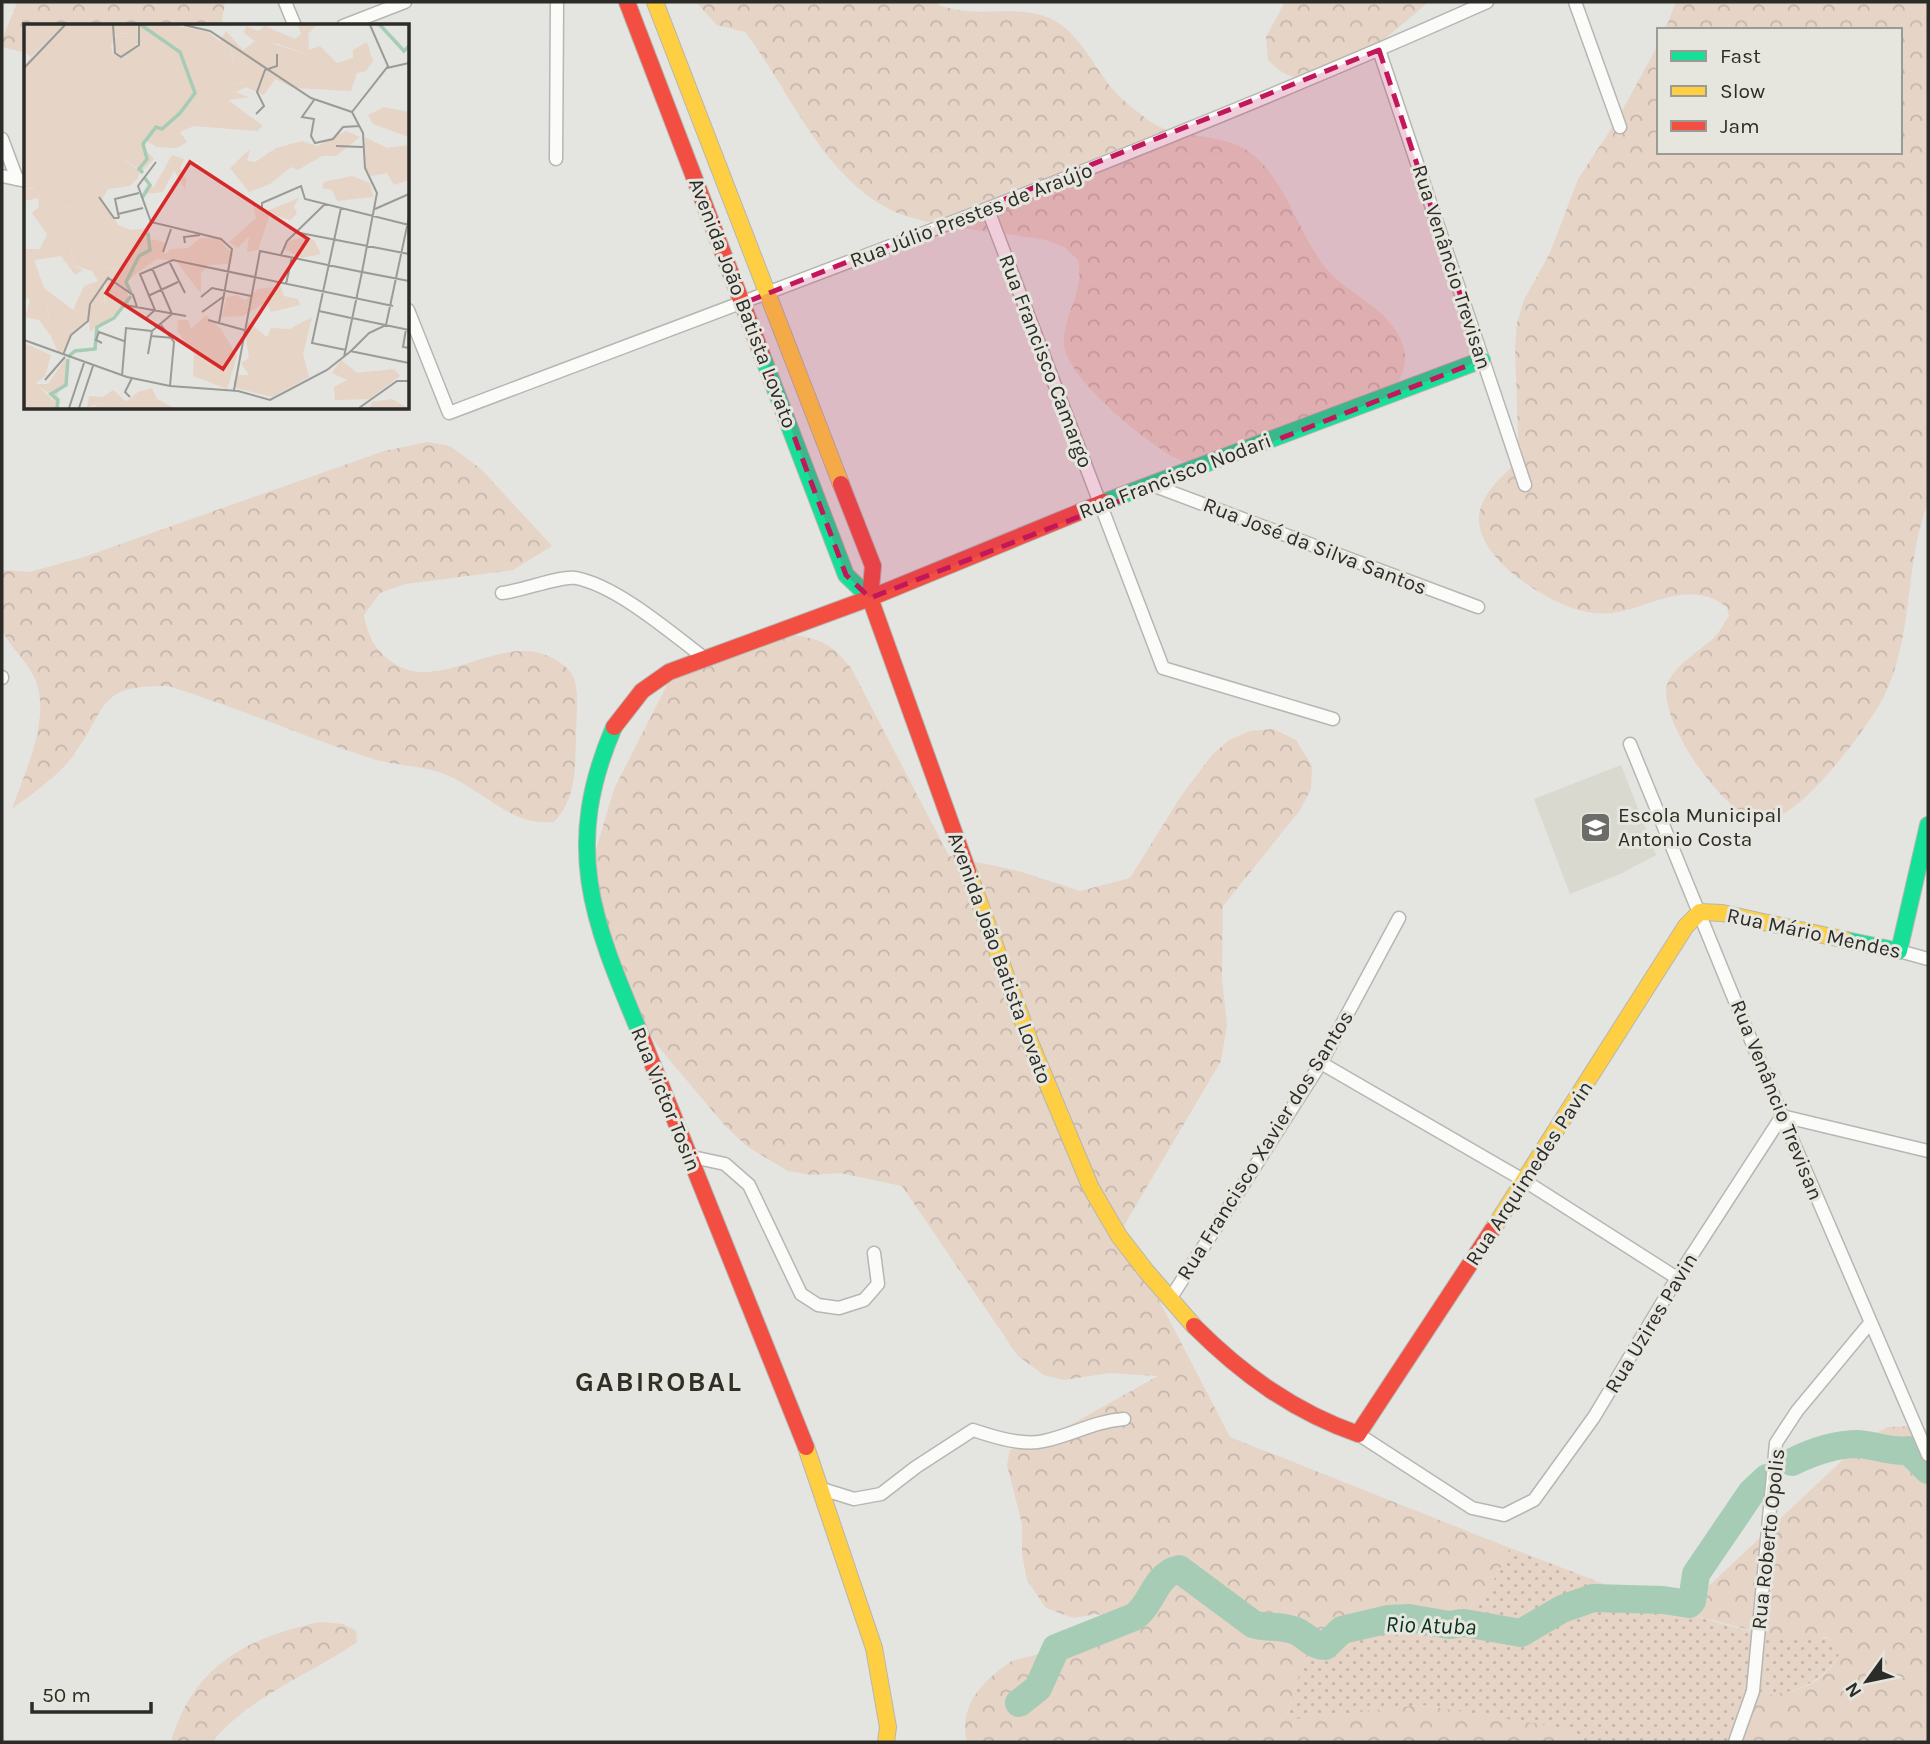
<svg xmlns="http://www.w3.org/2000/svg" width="1930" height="1744" viewBox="0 0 1930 1744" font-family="Karla,sans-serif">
<defs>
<pattern id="grass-dots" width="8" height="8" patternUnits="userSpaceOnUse" patternTransform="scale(1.75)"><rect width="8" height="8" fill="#e6d4c7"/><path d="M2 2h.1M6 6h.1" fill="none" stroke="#c5b6ab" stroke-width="1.8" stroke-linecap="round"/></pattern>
<pattern id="forest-crowns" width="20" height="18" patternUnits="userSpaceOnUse" patternTransform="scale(1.75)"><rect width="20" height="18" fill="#e6d4c7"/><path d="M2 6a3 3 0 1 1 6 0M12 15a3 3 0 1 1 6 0" fill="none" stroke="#c5b6ab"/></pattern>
</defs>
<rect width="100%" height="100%" fill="#e4e4e0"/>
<polygon fill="#d9d9cf" points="1621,765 1656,855 1620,874 1570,894 1534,799"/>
<path fill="url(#grass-dots)" d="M1510 1548C1588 1577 1665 1610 1745 1630 1774 1638 1807 1631 1835 1641L1839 1655C1818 1689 1786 1694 1750 1699L1737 1742H1582L1565 1730 1421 1705 1285 1721 1307 1653 1463 1612C1487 1596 1499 1573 1510 1548Z"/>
<g fill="url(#forest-crowns)">
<path d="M17 2H225L221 26H26V53L2 47C2 32 13 17 17 2Z"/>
<path d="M696 2H938L939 5C976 19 1012 5 1044 16 1081 29 1093 70 1119 96 1127 104 1138 112 1148 120 1176 141 1219 131 1248 151 1285 177 1297 231 1324 266 1348 296 1388 306 1402 343 1410 363 1400 381 1390 397L1201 463C1194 462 1186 463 1180 460 1150 447 1065 377 1064 344 1063 320 1076 304 1079 281 1080 275 1079 266 1078 260L1064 247 1046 240C1001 232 953 230 909 217 828 191 793 94 745 32L717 25Z"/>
<path d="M1285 2H1428C1403 25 1341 78 1306 78 1289 79 1279 71 1268 60L1266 37Z"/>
<path d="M1676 2H1928V502C1903 567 1915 647 1878 707 1860 737 1799 819 1764 821 1727 822 1654 716 1668 682 1677 664 1699 651 1714 638 1720 632 1724 623 1729 616L1727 607C1682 573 1641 618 1594 613 1556 610 1468 557 1480 510 1485 490 1505 474 1519 460L1515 349 1517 323 1524 300 1550 253 1578 179 1617 120 1659 43V152H1900V30H1665Z"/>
<path d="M428 442 450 446 481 469 552 546 513 570 405 584 380 593 364 615C367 634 374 648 389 660 438 699 501 628 554 659 564 665 572 670 575 682 579 699 576 719 576 736 575 767 577 798 554 822 509 826 485 790 444 774 421 765 394 766 370 758 302 736 236 707 168 686 95 685 109 707 73 756 57 777 32 794 12 809 25 771 49 724 37 684 30 662 10 649 2 629 0 618 2 584 2 570L30 572 84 557 384 451Z"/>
<path d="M784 634C818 638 829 641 851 668L949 856 1022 872 1080 891 1130 878 1181 796 1213 754 1229 740 1250 731 1273 729 1296 740 1312 766 1311 789 1300 810 1223 906 1222 978 1227 1025 1221 1061 1122 1229 1230 1437 1510 1548C1499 1573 1487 1596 1463 1612L1307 1653 1285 1720 1421 1705 1551 1726 1565 1730 1582 1742H967C958 1706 983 1680 1012 1661L1144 1627 1096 1614 1073 1618 1046 1608 1027 1580 1022 1554V1524L1007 1465 1010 1450 1030 1438 1054 1434 1158 1376 1109 1373 1064 1380 1044 1375 1018 1356 902 1186 840 1173 812 1175 788 1171 748 1147 726 1127 657 1045 625 993 603 939 592 863 614 789 673 673Z"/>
<path d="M1917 1426 1928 1429V1742H1737L1733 1728 1736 1707C1774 1684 1808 1705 1839 1656L1835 1641 1825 1637 1773 1636 1681 1612 1866 1438 1888 1427Z"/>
<path d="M320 1622 343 1624 356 1631 357 1642C308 1676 251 1695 212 1742H171C193 1666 246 1638 320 1622Z"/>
</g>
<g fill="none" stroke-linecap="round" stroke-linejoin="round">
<g stroke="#a6ccb5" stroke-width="28">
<path d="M1792 1462C1812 1452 1835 1444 1858 1444 1876 1445 1891 1453 1908 1450L1928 1470"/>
<path d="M1019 1703 1038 1688 1056 1648 1134 1617C1153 1604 1154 1575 1179 1569L1253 1624C1267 1629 1278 1624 1296 1631 1307 1636 1313 1646 1325 1646L1342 1630 1389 1619 1409 1618 1449 1625 1464 1623 1521 1633 1562 1609 1593 1598 1663 1600 1689 1604 1692 1601 1696 1574 1751 1493 1767 1478"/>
</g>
<defs>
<g id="street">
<polyline points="285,2 295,26"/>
<polyline points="1575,2 1620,127"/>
<polyline points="343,26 405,2"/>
<polyline points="1379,50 1525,485"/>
<polyline points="2,139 17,179"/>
<polyline points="556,159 557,2"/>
<polyline points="2,176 26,181"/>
<polyline points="988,210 1163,668 1333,719"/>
<path d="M408 310 449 413C797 281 1147 154 1487 2"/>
<polyline points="1152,485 1478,607"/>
<path d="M502 593C522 591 562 575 576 578 617 586 670 632 703 657"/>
<polyline points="2,678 2,677"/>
<polyline points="1630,744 1782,1116 1928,1455"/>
<polyline points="1899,951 1928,959"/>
<polyline points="1321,1063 1525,1181 1677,1278"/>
<polyline points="688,1156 725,1164 749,1185 801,1294 818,1305 839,1308 864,1300 878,1284 874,1253"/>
<polyline points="1170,1299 1321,1063 1399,918"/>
<polyline points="1358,1434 1472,1508 1504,1515 1534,1500 1594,1417 1677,1278 1782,1116 1928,1151"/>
<path d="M822 1489 854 1499 881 1494 916 1467 973 1430C994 1437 1022 1446 1044 1441 1072 1435 1095 1421 1124 1419"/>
<polyline points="1735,1742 1753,1691 1776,1443 1797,1411 1870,1323"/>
</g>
<g id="fast">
<polyline points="762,355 846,575 870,598"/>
<polyline points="1104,502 1482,360"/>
<path d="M614 727C561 850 594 923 642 1038"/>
<polyline points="1846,940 1899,951 1928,825"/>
</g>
<g id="slow">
<polyline points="655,2 841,484"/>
<polyline points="968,871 1032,1047 1091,1188 1119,1236 1146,1271 1194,1326"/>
<polyline points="1493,1229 1686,926 1700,912 1722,913 1846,940"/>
<polyline points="806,1447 874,1648 888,1727 886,1742"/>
</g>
<g id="jam">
<polyline points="627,2 762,355"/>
<polyline points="841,484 873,566 870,598 968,871"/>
<polyline points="614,727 642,691 669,672 870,598 1104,502"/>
<polyline points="642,1038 806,1447"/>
<path d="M1194 1326C1242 1374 1294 1412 1358 1434L1493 1229"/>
</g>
</defs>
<use href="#street" stroke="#b6b6b2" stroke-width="15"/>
<use href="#fast" stroke="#b6b6b2" stroke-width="18"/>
<use href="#slow" stroke="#b6b6b2" stroke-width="18"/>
<use href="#jam" stroke="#b6b6b2" stroke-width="18"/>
<use href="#street" stroke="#fbfbfa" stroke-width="12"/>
<use href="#fast" stroke="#16e098" stroke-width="16"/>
<use href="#slow" stroke="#ffcf43" stroke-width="16"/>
<use href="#jam" stroke="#f24e42" stroke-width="16"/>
</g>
<path fill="#c2185b" fill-opacity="0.2" stroke="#c2185b" stroke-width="5" stroke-dasharray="14 9" stroke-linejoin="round" d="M1379 50 1482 360 870 598 846 575 744 303Z"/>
<defs>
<symbol id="school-square" viewBox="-11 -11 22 22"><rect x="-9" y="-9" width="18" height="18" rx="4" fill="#6c6c68" stroke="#e6e6de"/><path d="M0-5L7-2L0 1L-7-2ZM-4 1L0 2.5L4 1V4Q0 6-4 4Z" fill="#fff"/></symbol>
</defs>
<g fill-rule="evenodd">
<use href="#school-square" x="1578" y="810" width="35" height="35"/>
</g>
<g text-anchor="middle" stroke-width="6" stroke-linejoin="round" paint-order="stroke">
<g font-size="21" fill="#2b2b28" stroke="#e6e6de">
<text transform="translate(971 215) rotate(-21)" y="7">Rua Júlio Prestes de Araújo</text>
<text transform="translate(1452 267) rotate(72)" y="7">Rua Venâncio Trevisan</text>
<text transform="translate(743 303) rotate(69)" y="7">Avenida João Batista Lovato</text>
<text transform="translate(1046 361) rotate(69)" y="7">Rua Francisco Camargo</text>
<text transform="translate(1175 476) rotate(-21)" y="7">Rua Francisco Nodari</text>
<text transform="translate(1315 546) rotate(21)" y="7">Rua José da Silva Santos</text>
<text transform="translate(1814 933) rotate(12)" y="7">Rua Mário Mendes</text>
<text transform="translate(1000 958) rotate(70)" y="7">Avenida João Batista Lovato</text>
<text transform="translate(666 1099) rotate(68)" y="7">Rua Victor Tosin</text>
<text transform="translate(1777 1100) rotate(68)" y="7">Rua Venâncio Trevisan</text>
<text transform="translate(1265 1145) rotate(-58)" y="7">Rua Francisco Xavier dos Santos</text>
<text transform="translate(1529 1173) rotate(-57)" y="7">Rua Arquimedes Pavin</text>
<text transform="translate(1651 1323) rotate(-59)" y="7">Rua Uzires Pavin</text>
<text transform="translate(1768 1539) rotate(-84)" y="7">Rua Roberto Opolis</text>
</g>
<g font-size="21" fill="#2b2b28" stroke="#e6e6de" text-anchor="start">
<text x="1618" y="822">Escola Municipal<tspan x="1618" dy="24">Antonio Costa</tspan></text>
</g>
<g font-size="23" font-style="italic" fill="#04321e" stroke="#e6e6de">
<text transform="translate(1431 1625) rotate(2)" y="8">Rio Atuba</text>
</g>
<g font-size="28" font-weight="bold" letter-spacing="2" fill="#30302a" stroke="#e6e6de">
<text x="659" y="1391">GABIROBAL</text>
</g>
</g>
<g transform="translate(24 24)">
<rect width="385" height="385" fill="#e4e4e0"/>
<path d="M0 1H40L7 33 0 28ZM202 7 219 26 230 18 240 17 285 31V26L296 22 313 39 329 34V26L343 18 349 37 342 47 333 49 327 67 270 64 251 55 240 71 222 63 212 68 205 66 206 62 221 58 223 53 211 44 207 26 196 17ZM92 9 107 10 102 19 122 15 121 20H112L104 34 89 30ZM341 113 363 124 385 121V156L370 161 363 149 347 152 342 145ZM96 121 103 124 101 137 116 147 114 154 106 162 84 165 75 161 70 150 71 135ZM25 149 32 154 57 155 72 171 66 181 70 188H56L52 180 26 187 15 183 14 174 0 177V164L9 165ZM47 224 60 228 63 238 74 244 93 245 100 244 112 226 113 249 93 267V258L80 260V287L66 293 49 310 41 327 34 328 27 312 32 302 26 296 21 277 50 292 69 264 60 262 74 257 68 247 49 241ZM41 335 44 338 41 360 34 369 33 383 26 370 12 360H24ZM128 364 133 375 150 384H69L74 379 96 383 114 368Z" fill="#e6d4c7"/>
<path d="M40 1H149L184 8 206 25 211 44 222 51V57L206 62 205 66 225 73 204 76 239 102 233 107 170 102 156 108 163 118 153 124 133 123 121 116 118 122 130 135 118 147 99 135 100 121 71 135 70 150 75 161 84 165 78 175 94 201 107 206 125 204V219L130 215 141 219V231L146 225 164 224 176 214H194L209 231 207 240 185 241 177 249V270L152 237 133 235 113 249 112 227 97 245 74 244 63 238 60 228 47 224 49 241 59 246 51 251 37 232 10 236 20 264 49 286 60 262 71 265 50 292 21 277 25 294 33 304 27 312 15 296 1 293 6 276 0 273V225H16L23 210 8 189 15 183 26 187 57 179 56 188H69L66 181 72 171 57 155 35 156 25 150 12 164H0V41ZM101 9 107 10 102 19 122 16 121 20 111 21 104 34 89 30 87 23 91 10ZM274 1H292L284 10 285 31 254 20 232 18 220 9 222 2 234 7 241 2 271 15 277 10ZM360 83 385 88V113L349 100 344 91ZM322 107 336 113 312 132H298L274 146 267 143 246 160 225 168 206 144 226 125 223 137 231 138 252 124 278 117 293 122ZM148 131 160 135 156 144 162 156 161 165 150 146 139 168 121 170 122 163H130ZM328 152 346 159 349 173 313 177 308 166 298 164 300 158ZM275 174 270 182 273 190 266 196 246 190 234 226 223 228 225 212 214 224 205 218 232 194 229 180 243 187ZM281 213 290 216 297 230 278 234 260 225 265 217ZM82 255 93 257V267L102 258 105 280 66 308 65 294 80 286ZM257 262 260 272 274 275 276 281 247 288 243 278 219 292 197 293 203 273 212 271 221 276 234 265ZM182 291 197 305 213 332 203 365 169 352 170 330 153 307 154 296H164L167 305ZM288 293 279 330 285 353 248 373 212 364 209 358 214 351H225L217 339 225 334 221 308 224 298 243 313 247 304 266 305ZM0 319 27 331 21 352 12 359 36 384H0ZM317 336 333 349 370 345 376 352 345 375 311 376 310 363 323 356 308 349ZM89 366 104 379 94 384 76 379 63 384 65 372 79 373ZM368 375 384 384H346L348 378Z" fill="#e6d4c7" fill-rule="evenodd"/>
<path fill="none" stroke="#a6ccb5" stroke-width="3.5" d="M117 1 156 28 171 69 156 89 138 105 132 103 119 120 123 135 115 145 119 149M356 1 380 27 385 22M118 174 126 161 120 153M107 269 102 258 115 232 126 226 124 209M44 333 51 327 71 325 73 303 90 294 107 272M33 384 34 376 27 370 42 361 44 335"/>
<path fill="none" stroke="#9a9a96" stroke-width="2" d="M89 1 91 29 97 33 115 21V1M160 1 186 7 287 74 328 88M0 44 41 1M363 44 385 39M290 76 278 93 290 95 287 112 291 119 309 115 319 103 335 102M328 88 364 42 346 1M232 90 240 82 233 68 241 46 253 42V30M312 122 339 123M132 138 114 162 127 198 197 215 208 225 195 299M75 173 90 194H95M317 184 288 319 322 326M238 185V179L277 162 281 175 385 201M351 185 385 170M94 190 119 184M95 194 91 175 115 169M271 208 385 230M161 219 160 213 176 211M139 228 147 205M257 231 263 217 301 180M145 237 161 269M128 244 148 290M262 260 268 233M124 272 154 258M177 273 188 264 227 272M101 281 162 292M295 287 327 294M178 288 199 273M328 294 385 306M121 295 131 286 116 250 149 236 369 282M184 296 220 306M137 301 150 318 146 362M382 305 379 323 385 324M127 312 149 314M0 316 103 353 146 362 214 367 246 376 303 346 327 327M78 319 72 316 75 308 100 317M326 327 385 339M327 327 345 309 362 301 385 193M124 330 128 307 148 290M39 331 47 311 64 297 66 280 84 254 109 271 113 283M320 333 338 248 385 257M98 352 102 304 128 307M21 356 41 333M210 366 236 227 338 248 353 169 341 144 339 109 328 88M106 373 101 368 108 354M45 384 60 339M55 384 69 342M335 384 373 357H385"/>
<path fill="#d62828" fill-opacity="0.15" stroke="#d62828" stroke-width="3.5" d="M166 138 284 215 199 345 82 269Z"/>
<rect width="385" height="385" fill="none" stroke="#2b2b28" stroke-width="3.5"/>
</g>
<rect width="1930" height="1744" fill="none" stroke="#2b2b28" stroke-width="7"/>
<rect x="1657" y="28" width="245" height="126" fill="#e6e6de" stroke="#9b9b95" stroke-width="2"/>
<rect x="1671" y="51" width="35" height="10" fill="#16e098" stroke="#9b9b95" stroke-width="2"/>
<text x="1720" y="63" font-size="21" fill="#2b2b28">Fast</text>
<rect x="1671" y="86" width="35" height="10" fill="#ffcf43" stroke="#9b9b95" stroke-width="2"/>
<text x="1720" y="98" font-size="21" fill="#2b2b28">Slow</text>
<rect x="1671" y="121" width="35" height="10" fill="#f24e42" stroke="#9b9b95" stroke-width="2"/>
<text x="1720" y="133" font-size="21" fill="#2b2b28">Jam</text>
<g transform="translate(1867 1681) rotate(237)" stroke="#e6e6de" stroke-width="5" paint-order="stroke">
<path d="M0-5L12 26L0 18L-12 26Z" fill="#2b2b28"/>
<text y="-10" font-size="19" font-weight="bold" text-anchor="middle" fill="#2b2b28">N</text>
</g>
<path d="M32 1702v10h119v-10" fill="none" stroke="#2b2b28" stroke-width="3.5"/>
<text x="42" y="1702" font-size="21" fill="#2b2b28" stroke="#e6e6de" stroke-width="5" paint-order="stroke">50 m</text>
</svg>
